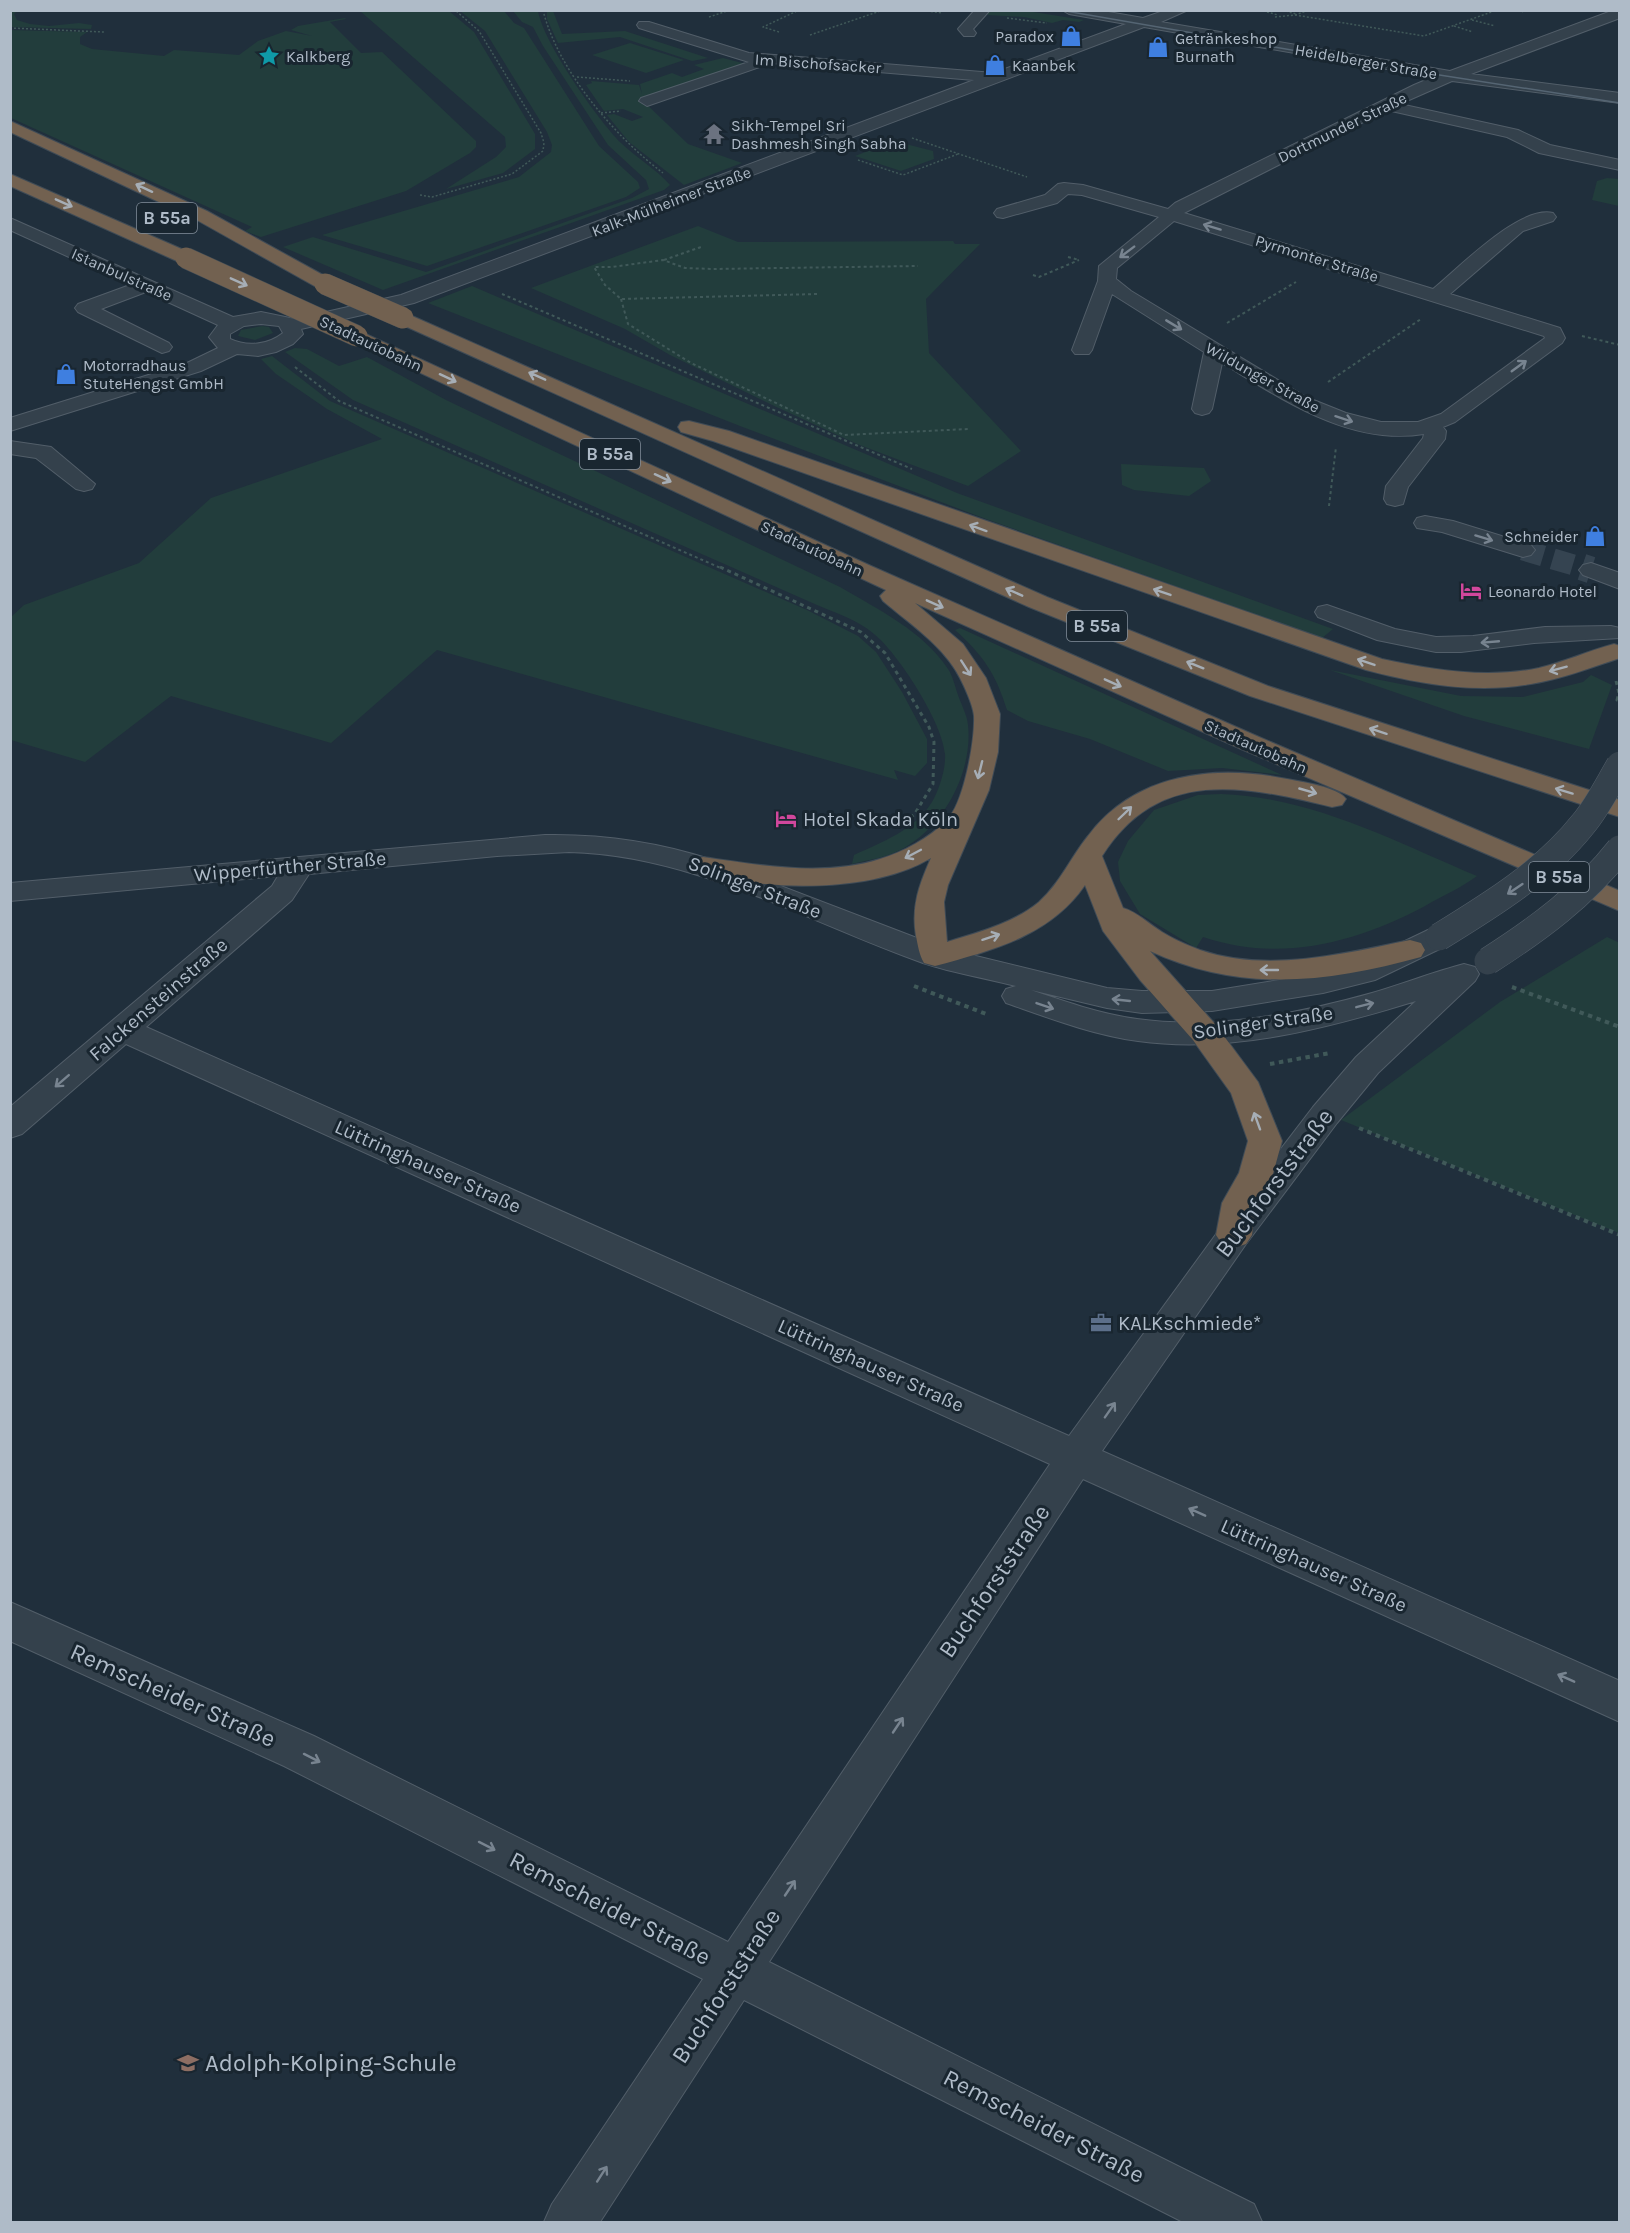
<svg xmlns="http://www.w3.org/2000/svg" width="1630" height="2233" viewBox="0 0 1630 2233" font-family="Karla,sans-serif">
<rect width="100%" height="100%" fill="#202f3c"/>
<g fill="#223d3c">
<polygon points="11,10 17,11 14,14 17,20 30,24 49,26 79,23 92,25 91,29 11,27"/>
<polygon points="1021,10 1084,20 1079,22 1063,20 1052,23 1024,17 987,15 989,11"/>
<polygon points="360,11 449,11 474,32 535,134 535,149 503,173 446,189 496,157 506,147 505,137"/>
<polygon points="460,11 504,11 514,23 524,28 599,146 638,182 640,188 626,197 427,266 322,235 519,177 551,152 552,145 547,132 485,31"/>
<path d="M513 11H538C543 42 598 120 621 143 637 158 656 169 670 185L664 190 383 290 283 247 313 237 426 272 632 198 649 189 646 180 608 145 543 46 533 27 522 22Z"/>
<polygon points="547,11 553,11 562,34 625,31 708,58 692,61 620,37 558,43 547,19"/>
<polygon points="345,18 346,19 330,22 361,53 382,52 476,141 476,147 470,153 406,191 261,237 245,231 252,227 11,118 11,30 87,32 80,37 80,44 92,49 164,56 174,50 239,55 258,41 286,31 312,36 291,30 298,26"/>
<polygon points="630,43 684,60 646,73 592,55"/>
<polygon points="723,58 746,64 642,100 688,144 742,163 684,185 629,142 607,115 614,114 632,121 643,117 623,109 604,111 586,85 592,83 591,81 639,85 642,94 640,84 672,73 682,77 704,69 694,65"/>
<polygon points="894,141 933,151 934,159 901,171 855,156"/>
<polygon points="1607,178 1619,179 1619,206 1592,200 1597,181"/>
<polygon points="698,226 738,242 953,241 955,244 980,244 926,299 929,353 1021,451 968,486 857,444 770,404 670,355 625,329 531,288"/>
<polygon points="472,286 957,493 1333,629 1322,638 986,519 740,426 428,303"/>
<polygon points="262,326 269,327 273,333 255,340 238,336 241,330"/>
<path d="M295 348 307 349 339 366 367 357 446 400 840 587C879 610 923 631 948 669 953 676 955 687 958 695 961 704 967 715 968 725 973 771 945 825 904 848 889 857 869 860 852 864L854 855C882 842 915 830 932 802 939 790 946 769 945 754 943 723 898 653 874 634 858 620 836 613 817 605L353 400 285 352Z"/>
<polygon points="272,356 330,401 807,610 858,636 876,652 902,692 927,739 927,763 915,776 894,770 898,780 437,650 331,743 171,696 85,762 11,740 11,617 24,605 139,563 211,498 382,439 327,409 276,374 261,359"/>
<polygon points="1121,464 1204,468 1211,481 1189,496 1134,490 1122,485"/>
<path d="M960 628 1282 775 1222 768 1168 771 1090 739 1028 721 1007 710C996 674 983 655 955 630Z"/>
<polygon points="1330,670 1461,696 1523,697 1583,682 1591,675 1612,685 1589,749 1464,716"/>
<path d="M1221 794C1312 797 1394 841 1477 876 1461 888 1442 896 1425 906 1355 943 1280 963 1203 937L1196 948 1140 914 1120 881 1118 862 1128 841 1154 810 1198 795Z"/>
<polygon points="1607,937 1620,943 1619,1233 1341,1120 1500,1002"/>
</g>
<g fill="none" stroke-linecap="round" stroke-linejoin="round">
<polyline stroke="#354451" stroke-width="21" stroke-dasharray="21 10" stroke-linecap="butt" points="1523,550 1587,569"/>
<polyline stroke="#354451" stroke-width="27" stroke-dasharray="27 14" stroke-linecap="butt" points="1582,567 1591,570"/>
<defs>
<g id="minor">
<polygon points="975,10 990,10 973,29 976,33 974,36 964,36 958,29"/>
<path d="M1062 10H1097L1143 18 1166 10H1188L1161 22 1450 71 1614 10H1620V18L1471 74 1620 93V103L1452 81 1400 104 1518 130 1550 145 1620 160V170L1539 153 1507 137 1387 110 1184 213 1433 289C1459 268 1519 205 1553 213L1556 217 1553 221 1523 231 1450 294 1560 328 1565 338 1562 343 1455 422 1443 427 1446 431 1445 439 1408 487 1403 504 1395 506 1387 504 1384 499 1386 486 1423 438 1424 434C1349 446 1282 399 1222 363L1212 409 1209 413 1202 415 1195 413 1192 409 1204 352 1112 294 1092 350 1089 354H1075L1072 350 1098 281 1099 266 1159 217 1082 195 1068 194 1057 203 1003 218 997 217 994 213 997 209 1045 195 1058 184 1064 183 1083 185 1168 209 1175 203 1414 85 1433 77 1144 27 414 303 301 329 303 334 293 344 276 352 258 356 237 354 201 371 10 431V418L187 363 218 348 209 337 218 325 146 292 101 309 169 343 172 347 169 351 162 353 78 312 75 308 78 304 130 285 10 230V218L233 317 261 312 295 319 401 295 974 80 771 63 647 106 639 101 641 98 749 62 639 28 637 25 639 22H649L749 53 994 73 1126 24 1069 14ZM1174 221 1544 336 1545 338 1441 414 1418 422H1381L1346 413 1306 397 1131 291 1116 279 1117 268ZM261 324 279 326 283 333C268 345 247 347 230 339V334L244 326Z"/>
<polygon points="10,441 51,447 95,484 92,489 84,491 76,489 36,458 10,454"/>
<polygon points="1425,516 1453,521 1531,545 1535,550 1531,555 1523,557 1442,532 1417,528 1414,523 1417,518"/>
<polygon points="1591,563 1620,573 1620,589 1583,575 1579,570 1583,565"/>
<polygon points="1327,605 1395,629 1436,637 1473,636 1545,627 1611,626 1620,628 1620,638 1534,643 1461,652 1436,652 1377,640 1318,617 1315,612 1318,607"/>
<path d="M545 835C603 834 658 842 713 860L943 948 1107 988 1142 991H1212L1323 973 1355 965 1428 930 1439 927 1450 930 1454 937 1450 944 1375 980 1323 993 1212 1011 1142 1013 1107 1008 1031 990C1066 1002 1101 1014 1137 1019 1215 1030 1297 1014 1372 993 1403 984 1433 972 1464 964L1475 967 1479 974 1475 981 1378 1073 1337 1123 1246 1244 1102 1451 1620 1681V1722L1083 1479 769 1962 1254 2204 1262 2222H1183L744 2000 600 2222H544L552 2204 703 1979 284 1766 10 1641V1602L314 1736 728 1942 1050 1464 126 1044 22 1134 10 1138V1107L272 886 278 876 10 901V883ZM569 852C695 855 807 922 923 963 953 973 985 978 1016 986L1006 989 1002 996 1006 1003C1049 1018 1093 1035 1138 1041 1231 1054 1328 1028 1416 1001L1356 1057 1313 1107 1222 1226 1069 1436 146 1027 292 900 309 874 497 856Z"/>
</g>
<g id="highway">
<polygon points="10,121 207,211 332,280 334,284 332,288 318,288 195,219 10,132"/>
<polygon points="10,174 193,254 195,258 193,262 179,262 10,186"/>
<polygon points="403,312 1047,597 1268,686 1620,800 1620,817 1250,696 1029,607 396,322 393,318 396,314"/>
<path d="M357 330 871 566 1259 737 1620 891V911L1241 749 915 603 963 644 986 678 1000 714 998 752 989 790 948 885 944 902 947 942C978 932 1014 923 1039 902 1060 883 1071 857 1088 836 1135 773 1215 764 1287 779 1302 782 1338 787 1346 799L1342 805 1332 807C1245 786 1159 766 1102 856L1123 908C1137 912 1149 924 1162 932 1173 939 1187 945 1200 950 1267 973 1343 954 1410 940L1421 943 1425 950 1421 957C1326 983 1241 993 1150 951L1215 1024 1258 1082 1282 1141 1273 1174 1256 1204 1252 1235 1246 1244 1234 1248 1222 1244 1216 1235 1222 1203 1239 1173 1248 1141 1231 1093 1193 1040 1140 980 1103 931 1085 885C1050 936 993 950 935 966L924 963C919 954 918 946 916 936 911 906 919 885 931 858 870 895 760 890 693 872L689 866 693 860 703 857C759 865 824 877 880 859 903 852 929 838 946 821 964 804 975 740 974 716 973 705 965 688 960 678 944 646 910 624 883 601L880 596 886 590 350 340 347 336 350 332Z"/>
<path d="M689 421 729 431 1382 659C1433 670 1487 679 1539 668 1564 662 1588 651 1614 644L1620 646V658C1590 668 1561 679 1531 684 1476 694 1419 684 1366 670L713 441 681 432 678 427 681 422Z"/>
</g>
</defs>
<use href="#minor" stroke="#525e69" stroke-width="2"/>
<use href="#highway" stroke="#3f4b56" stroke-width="2"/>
<g stroke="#405959" stroke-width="1.5" stroke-dasharray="2 2" stroke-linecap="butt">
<path d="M543 10C557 69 615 137 663 173"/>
<polyline points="919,10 942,13"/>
<polyline points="1282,10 1296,14"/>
<polyline points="1519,10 1523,12"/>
<polyline points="1267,12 1278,15"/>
<polyline points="1295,15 1424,36 1497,10"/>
<polyline points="709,17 730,10"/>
<polyline points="1275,17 1295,15 1309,10"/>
<polyline points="1007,18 1047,23"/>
<polyline points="1472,20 1495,26"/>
<polyline points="1454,26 1473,32"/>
<polyline points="10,28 104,32"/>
<polyline points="779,32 763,27 799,10"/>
<polyline points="810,35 883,10"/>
<polyline points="577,77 630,81"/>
<polyline points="601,113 621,111"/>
<polyline points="912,138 1027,177"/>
<polyline points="858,160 903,175 958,154"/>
<polyline points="420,195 432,197 512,174 543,151 544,143 541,133 479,31 455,10"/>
<polyline points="699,248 701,247"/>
</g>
<g stroke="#405959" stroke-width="2" stroke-dasharray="3 3" stroke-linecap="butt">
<polyline points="1068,257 1079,260"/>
<polyline points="664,260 701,247"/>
<polyline points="1033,275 1039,277 1079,260"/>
<polyline points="502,294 912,469"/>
<polyline points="817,294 621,299 605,285 594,267 612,267 663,260 685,268 712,269 918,266"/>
<polyline points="621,299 628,324 691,363 844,435 968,429"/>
<polyline points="1227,323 1296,282"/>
<polyline points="1582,336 1620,345"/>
<polyline points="295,367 339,401 723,569"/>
<polyline points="1328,382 1421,319"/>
<polyline points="1329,506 1336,447"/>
</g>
<g stroke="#405959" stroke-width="3" stroke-dasharray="4 4" stroke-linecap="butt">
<polyline points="720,567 861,632 885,653 929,727 934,742 933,784 914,815 899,825"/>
<polyline points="1616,681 1619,693 1617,700 1620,700"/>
</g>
<g stroke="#405959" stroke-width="4" stroke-dasharray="4.5 4.5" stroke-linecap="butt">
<polyline points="914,986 986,1014"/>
<polyline points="1512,987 1620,1027"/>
<polyline points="1270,1064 1330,1053"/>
<polyline points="1359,1128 1620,1235"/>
</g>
<use href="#minor" fill="#34414c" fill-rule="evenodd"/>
<use href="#highway" fill="#726150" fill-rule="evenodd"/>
<polyline stroke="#556573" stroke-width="1.5" points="1060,10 1401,69 1620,103"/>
<defs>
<g id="minor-bridge">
<path d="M1439 937C1491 905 1545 872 1583 824 1598 806 1608 785 1620 765"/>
<path d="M1488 961C1538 929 1583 896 1620 849"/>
</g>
<g id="highway-bridge">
<polyline points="186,258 357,336"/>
<polyline points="325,284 403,318"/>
</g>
</defs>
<use href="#minor-bridge" stroke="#525e69" stroke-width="28" stroke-linecap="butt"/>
<use href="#highway-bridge" stroke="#3f4b56" stroke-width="22" stroke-linecap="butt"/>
<use href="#minor-bridge" stroke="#34414c" stroke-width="27"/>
<use href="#highway-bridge" stroke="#726150" stroke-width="21"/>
</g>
<defs><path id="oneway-shaft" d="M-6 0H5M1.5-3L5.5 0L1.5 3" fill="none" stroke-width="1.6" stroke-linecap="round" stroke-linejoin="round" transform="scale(1.5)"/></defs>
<g stroke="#a6aeb6">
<use href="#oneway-shaft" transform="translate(144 188) rotate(-155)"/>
<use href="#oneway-shaft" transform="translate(64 203) rotate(24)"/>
<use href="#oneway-shaft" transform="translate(239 282) rotate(24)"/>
<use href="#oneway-shaft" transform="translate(537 376) rotate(-156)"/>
<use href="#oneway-shaft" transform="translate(448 378) rotate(25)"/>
<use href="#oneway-shaft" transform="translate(663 478) rotate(25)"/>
<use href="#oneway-shaft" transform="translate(978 528) rotate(-160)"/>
<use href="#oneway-shaft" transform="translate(1014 592) rotate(-156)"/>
<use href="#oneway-shaft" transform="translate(1162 592) rotate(-161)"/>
<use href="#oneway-shaft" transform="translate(935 604) rotate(24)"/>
<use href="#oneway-shaft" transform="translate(1366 662) rotate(-161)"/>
<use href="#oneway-shaft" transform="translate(1195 665) rotate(-158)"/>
<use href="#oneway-shaft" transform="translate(966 668) rotate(57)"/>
<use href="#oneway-shaft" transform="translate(1558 669) rotate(165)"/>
<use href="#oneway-shaft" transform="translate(1113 683) rotate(24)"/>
<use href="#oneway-shaft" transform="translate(1378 731) rotate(-162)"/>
<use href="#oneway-shaft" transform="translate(980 770) rotate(104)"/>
<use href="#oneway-shaft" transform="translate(1308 791) rotate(16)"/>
<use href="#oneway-shaft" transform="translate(1564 791) rotate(-163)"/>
<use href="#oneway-shaft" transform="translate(1125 813) rotate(-44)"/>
<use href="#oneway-shaft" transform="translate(913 854) rotate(152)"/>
<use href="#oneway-shaft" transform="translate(991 937) rotate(-18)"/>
<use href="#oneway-shaft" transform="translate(1269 970) rotate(-180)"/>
<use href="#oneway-shaft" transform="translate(1257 1121) rotate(-110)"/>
</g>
<g stroke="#788490">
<use href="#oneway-shaft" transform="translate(1212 227) rotate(-163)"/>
<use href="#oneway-shaft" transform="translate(1127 252) rotate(143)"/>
<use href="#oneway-shaft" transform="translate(1174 325) rotate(31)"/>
<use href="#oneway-shaft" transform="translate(1519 366) rotate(-36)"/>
<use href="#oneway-shaft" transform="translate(1344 419) rotate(18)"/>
<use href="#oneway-shaft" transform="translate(1484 538) rotate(17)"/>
<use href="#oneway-shaft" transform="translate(1490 642) rotate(175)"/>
<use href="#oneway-shaft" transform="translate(1515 889) rotate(146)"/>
<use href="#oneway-shaft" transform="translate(1121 1000) rotate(-174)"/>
<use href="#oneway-shaft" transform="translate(1365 1005) rotate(-14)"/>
<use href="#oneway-shaft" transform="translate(1045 1006) rotate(19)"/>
<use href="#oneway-shaft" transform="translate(62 1081) rotate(139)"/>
<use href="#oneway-shaft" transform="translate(1110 1410) rotate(-55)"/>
<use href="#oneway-shaft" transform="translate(1197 1512) rotate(-156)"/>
<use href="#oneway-shaft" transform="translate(1566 1678) rotate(-156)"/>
<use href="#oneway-shaft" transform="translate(898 1725) rotate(-56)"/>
<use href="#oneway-shaft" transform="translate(312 1758) rotate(27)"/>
<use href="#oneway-shaft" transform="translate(487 1846) rotate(27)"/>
<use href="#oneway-shaft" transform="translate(790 1888) rotate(-56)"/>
<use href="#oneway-shaft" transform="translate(602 2174) rotate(-57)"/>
</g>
<defs>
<symbol id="shop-bare" viewBox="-9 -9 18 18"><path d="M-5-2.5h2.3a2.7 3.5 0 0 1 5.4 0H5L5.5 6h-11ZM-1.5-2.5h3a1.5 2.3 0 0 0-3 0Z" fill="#3f7fe0" stroke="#192630" stroke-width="2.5" paint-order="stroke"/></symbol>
<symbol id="sight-bare" viewBox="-9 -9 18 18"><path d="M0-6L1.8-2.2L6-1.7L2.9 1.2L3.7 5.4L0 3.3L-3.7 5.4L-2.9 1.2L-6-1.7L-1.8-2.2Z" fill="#0f9aa8" stroke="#192630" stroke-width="2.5" paint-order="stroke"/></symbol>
<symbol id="temple-bare" viewBox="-9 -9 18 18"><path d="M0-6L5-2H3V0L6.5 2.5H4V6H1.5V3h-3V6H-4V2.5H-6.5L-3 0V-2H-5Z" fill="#6b7280" stroke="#192630" stroke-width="2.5" paint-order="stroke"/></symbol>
<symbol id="hotel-bare" viewBox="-9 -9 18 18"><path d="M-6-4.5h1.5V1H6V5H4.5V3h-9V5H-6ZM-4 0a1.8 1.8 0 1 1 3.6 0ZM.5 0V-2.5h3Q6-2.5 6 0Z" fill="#d1479c" stroke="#192630" stroke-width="2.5" paint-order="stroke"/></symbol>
<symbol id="office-bare" viewBox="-9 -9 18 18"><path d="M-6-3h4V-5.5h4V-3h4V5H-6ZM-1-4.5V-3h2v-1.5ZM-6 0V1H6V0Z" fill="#5c6f8a" stroke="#192630" stroke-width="2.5" paint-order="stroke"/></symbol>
<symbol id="school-bare" viewBox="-9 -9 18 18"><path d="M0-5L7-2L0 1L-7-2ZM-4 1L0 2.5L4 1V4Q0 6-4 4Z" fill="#8d6e63" stroke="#192630" stroke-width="2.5" paint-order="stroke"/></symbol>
</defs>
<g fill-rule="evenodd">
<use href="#shop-bare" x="1056" y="21" width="30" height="30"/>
<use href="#shop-bare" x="1143" y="32" width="30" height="30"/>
<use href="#sight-bare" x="254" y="41" width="30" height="30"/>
<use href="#shop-bare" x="980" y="50" width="30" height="30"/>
<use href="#temple-bare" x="699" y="119" width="30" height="30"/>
<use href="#shop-bare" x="51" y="359" width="30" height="30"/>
<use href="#shop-bare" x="1580" y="521" width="30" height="30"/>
<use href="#hotel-bare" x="1456" y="576" width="30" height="30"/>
<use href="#hotel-bare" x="771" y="804" width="30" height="30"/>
<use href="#office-bare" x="1086" y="1308" width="30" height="30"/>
<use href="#school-bare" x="173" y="2048" width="30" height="30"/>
</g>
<g text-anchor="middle" stroke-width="6" stroke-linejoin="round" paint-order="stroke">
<g font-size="16" fill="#afbbc8" stroke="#192630" text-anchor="start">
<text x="1054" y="42" text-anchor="end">Paradox</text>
<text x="1175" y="44">Getränkeshop<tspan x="1175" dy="18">Burnath</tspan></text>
<text x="286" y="62">Kalkberg</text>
<text x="1012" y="71">Kaanbek</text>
<text x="731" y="131">Sikh-Tempel Sri<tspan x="731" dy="18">Dashmesh Singh Sabha</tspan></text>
<text x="83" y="371">Motorradhaus<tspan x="83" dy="18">StuteHengst GmbH</tspan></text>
<text x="1578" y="542" text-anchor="end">Schneider</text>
<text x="1488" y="597">Leonardo Hotel</text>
</g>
<g font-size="16" fill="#afbbc8" stroke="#192630">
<text transform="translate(1366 61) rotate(10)" y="6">Heidelberger Straße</text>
<text transform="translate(818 63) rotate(4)" y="6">Im Bischofsacker</text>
<text transform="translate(1342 127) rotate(-26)" y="6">Dortmunder Straße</text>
<text transform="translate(671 201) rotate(-21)" y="6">Kalk-Mülheimer Straße</text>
<text transform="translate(1317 258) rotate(17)" y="6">Pyrmonter Straße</text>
<text transform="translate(122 274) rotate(24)" y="6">Istanbulstraße</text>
<text transform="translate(371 343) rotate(25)" y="6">Stadtautobahn</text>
<text transform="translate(1263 377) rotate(29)" y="6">Wildunger Straße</text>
<text transform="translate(812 548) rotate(25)" y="6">Stadtautobahn</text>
<text transform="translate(1256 746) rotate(24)" y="6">Stadtautobahn</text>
</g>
<g fill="#192630" stroke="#828e9a" stroke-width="1.5">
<rect x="137" y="203" width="60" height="30" rx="4.5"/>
<rect x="580" y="439" width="60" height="30" rx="4.5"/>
<rect x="1067" y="611" width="60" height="30" rx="4.5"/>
<rect x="1529" y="862" width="60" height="30" rx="4.5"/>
</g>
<g font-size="18" font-weight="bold" fill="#afbbc8">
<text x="167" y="224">B 55a</text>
<text x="610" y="460">B 55a</text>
<text x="1097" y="632">B 55a</text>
<text x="1559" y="883">B 55a</text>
</g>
<g font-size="20" fill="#afbbc8" stroke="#192630" text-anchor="start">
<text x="803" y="826">Hotel Skada Köln</text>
<text x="1118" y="1330">KALKschmiede*</text>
</g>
<g font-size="20" fill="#afbbc8" stroke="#192630">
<text transform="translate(290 866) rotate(-5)" y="7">Wipperfürther Straße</text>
<text transform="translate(755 887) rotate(21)" y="7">Solinger Straße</text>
<text transform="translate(158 999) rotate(-41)" y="7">Falckensteinstraße</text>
<text transform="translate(1263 1022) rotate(-8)" y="7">Solinger Straße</text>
<text transform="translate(428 1166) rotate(24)" y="7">Lüttringhauser Straße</text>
<text transform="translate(871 1365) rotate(24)" y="7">Lüttringhauser Straße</text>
<text transform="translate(1314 1565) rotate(24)" y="7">Lüttringhauser Straße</text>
</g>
<g font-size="24" fill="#afbbc8" stroke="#192630">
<text transform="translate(1274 1183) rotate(-53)" y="8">Buchforststraße</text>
<text transform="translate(994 1581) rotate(-56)" y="8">Buchforststraße</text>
<text transform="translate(173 1695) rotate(24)" y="8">Remscheider Straße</text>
<text transform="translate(610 1908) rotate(27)" y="8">Remscheider Straße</text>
<text transform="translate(726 1986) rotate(-57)" y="8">Buchforststraße</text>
<text transform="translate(1044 2126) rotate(27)" y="8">Remscheider Straße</text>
</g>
<g font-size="24" fill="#afbbc8" stroke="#192630" text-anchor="start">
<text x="205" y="2071">Adolph-Kolping-Schule</text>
</g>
</g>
<rect width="1630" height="2233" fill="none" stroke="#afbbc8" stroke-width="24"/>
</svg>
